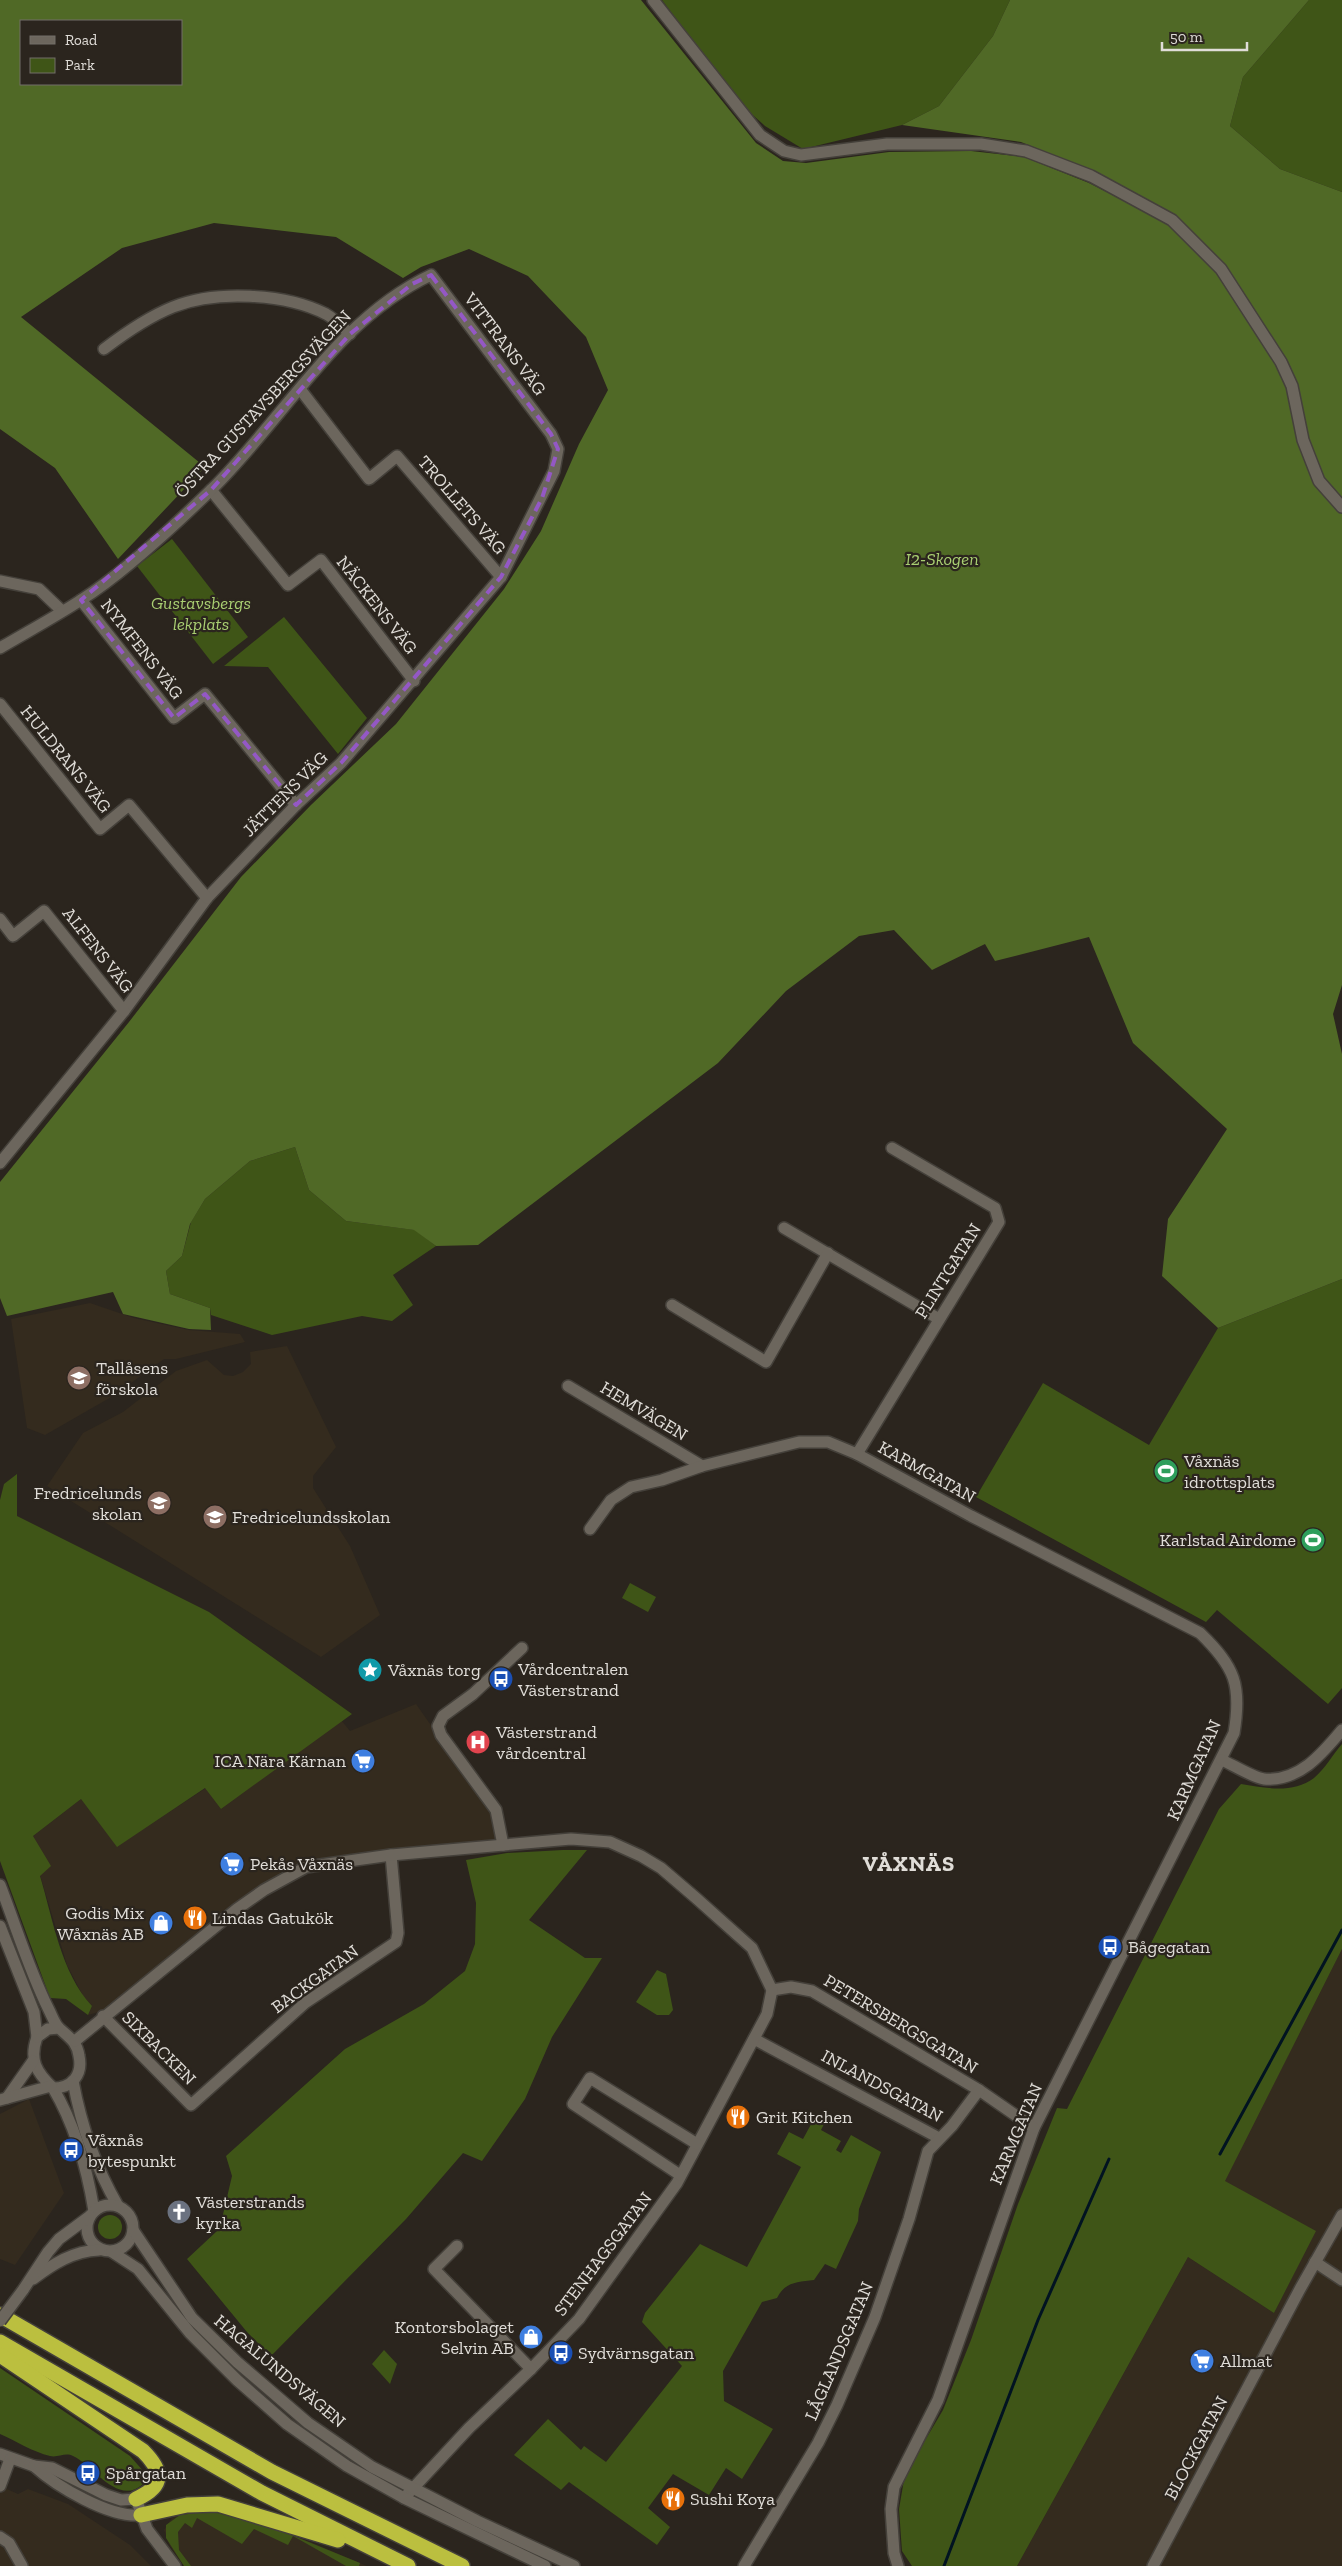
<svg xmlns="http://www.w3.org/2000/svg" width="1342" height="2566" viewBox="0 0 1342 2566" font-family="'Zilla Slab',serif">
<rect width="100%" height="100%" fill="#2b251e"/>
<g fill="#342b1e">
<polygon points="90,1303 134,1318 189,1330 240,1334 245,1342 176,1359 164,1359 113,1396 45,1435 27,1428 11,1319"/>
<polygon points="287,1346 336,1447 313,1476 313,1488 350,1546 380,1615 321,1657 47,1486 83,1433 123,1412 176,1371 207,1360 224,1375 233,1376 243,1372 251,1364 250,1352"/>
<polygon points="416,1704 491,1811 496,1840 303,1862 265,1883 102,2011 88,2015 92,2006 83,1996 67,1965 40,1875 33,1836 81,1799 117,1846 206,1788 221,1809 341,1720 350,1731"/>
<polygon points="1342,1949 1342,2566 1017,2566 1188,2257 1274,2313 1315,2231 1224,2181"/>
<polygon points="29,2099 64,2193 15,2265 0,2259 0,2114"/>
<polygon points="0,2486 18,2494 28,2489 68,2504 130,2545 151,2566 0,2566"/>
<polygon points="188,2512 296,2536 367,2566 184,2566 170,2546 164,2530 172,2518"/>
</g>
<g fill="#3f5517">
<polygon points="662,0 1010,0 993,36 939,106 902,125 803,149 765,126 738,102"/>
<polygon points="1309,0 1342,0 1342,192 1280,169 1230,126 1243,77"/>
<polygon points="172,539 248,637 213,664 137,566"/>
<polygon points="284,617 367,718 338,754 268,667 224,666"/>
<polygon points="295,1147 309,1190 346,1221 415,1230 436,1246 393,1275 413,1305 392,1321 362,1316 272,1335 211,1315 210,1308 170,1294 166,1271 182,1256 191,1222 205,1199 250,1161"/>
<polygon points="1342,1279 1342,1688 1328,1704 1217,1610 1206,1622 976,1497 1043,1383 1149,1445 1218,1328"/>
<path d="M17 1474V1516L209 1612 352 1714 221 1809 205 1788 117 1847 81 1799 33 1836 51 1866 40 1876C53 1919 61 1973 92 2006L88 2015 66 1999 50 1998 0 1861V1500L4 1484Z"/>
<polygon points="630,1583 656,1597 648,1612 622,1598"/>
<path d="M1342 1744V1949L1225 2181 1316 2231 1274 2313 1188 2257 1017 2566H912L902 2551 899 2509 905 2474 943 2410 971 2340 1018 2204 1057 2108 1067 2109 1219 1809 1241 1784C1265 1788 1293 1794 1314 1778 1325 1769 1333 1754 1342 1744Z"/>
<polygon points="563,1850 587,1850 529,1920 585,1958 602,1958 552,2037 525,2099 482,2161 463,2153 406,2219 271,2356 247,2332 187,2259 217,2231 221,2223 232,2176 226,2156 345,2049 424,2004 465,1971 475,1944 476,1903 466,1860 507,1853"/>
<polygon points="657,1970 666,1974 673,2010 669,2015 657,2015 636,2002"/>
<path d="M815 2117 825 2122 821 2130 841 2141 836 2150 841 2153 851 2135 881 2152 859 2209 858 2221 836 2269 825 2264 814 2280C797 2282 785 2282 777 2298L762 2302 723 2371 724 2401 773 2429 742 2479 726 2468 709 2495 673 2474 648 2508 670 2527 657 2545 569 2482 561 2490 514 2455 548 2419 581 2450 584 2446 606 2462 682 2366 642 2322 645 2313 700 2244 747 2267 801 2167 777 2154 789 2132 803 2139Z"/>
<circle cx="110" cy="2227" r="12"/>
<polygon points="384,2350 397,2364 390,2384 372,2364"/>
<path d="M0 2368 130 2456 145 2473 143 2484C118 2507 93 2465 73 2456 65 2452 58 2458 50 2456 33 2452 16 2441 0 2434Z"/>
<polygon points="210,2511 272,2527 360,2563 359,2566 346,2566 293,2536 288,2545 254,2529 242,2544 197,2518 192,2528 185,2523 178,2532 179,2550 191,2566 184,2566 166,2538 166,2525 180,2515"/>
</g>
<g fill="#506926" fill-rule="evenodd">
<path d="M0 0H641L756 143 783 161 806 163 889 152 971 151 1024 157 1089 183 1168 223 1217 273 1277 365 1289 391 1298 444 1314 483 1342 512V985L1333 1014 1342 1054V1279L1218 1328 1162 1276 1168 1219 1227 1129 1133 1043 1089 937 995 961 985 944 932 970 894 930 859 936 786 991 718 1063 478 1245 436 1246 414 1230 346 1221 309 1190 295 1147 250 1161 205 1199 190 1224 182 1256 166 1271 170 1294 210 1308 211 1330 189 1329 123 1314 113 1292 7 1316 0 1298V1182L129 1022 241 877 311 805 396 724 504 589 541 531 579 444 608 390 586 337 528 276 469 249 421 267 403 278 336 237 214 223 122 248 21 317 205 467 118 559 55 468 0 429ZM21 21H181V84H21Z"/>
<polygon points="1010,0 1309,0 1243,77 1230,126 1280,169 1342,192 1342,503 1323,481 1306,440 1285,358 1222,261 1176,217 1091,170 1021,142 902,125 939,106 993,36"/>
</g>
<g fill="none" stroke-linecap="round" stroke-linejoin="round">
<g stroke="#011321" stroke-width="3">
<polyline points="1220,2154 1342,1930"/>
<polyline points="944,2566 1038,2320 1109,2159"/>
</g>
<defs>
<g id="minor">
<polyline points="653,0 760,135 784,151 801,155 887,144 981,144 1026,151 1091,176 1172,220 1221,269 1281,362 1292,386 1303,440 1319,481 1342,507"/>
<path d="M104 349C125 333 148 317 173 307 215 290 285 293 326 314 335 319 342 327 350 334"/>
<polyline points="300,389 369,479 397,456 501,577"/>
<polyline points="211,490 288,585 321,560 414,681"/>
<polyline points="0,581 39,589 61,610"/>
<polyline points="81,600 174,718 205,694 296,805"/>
<path d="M0 648C27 632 55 617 81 600 124 573 175 525 211 490 284 419 337 319 431 275L551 434 558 449 554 471 501 577 341 763 296 805 207 898 124 1011 0 1163"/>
<polyline points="0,704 100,829 129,805 207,898"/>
<polyline points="0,919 13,936 44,911 124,1011"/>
<polyline points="784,1228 939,1319"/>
<polyline points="672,1305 766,1362 828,1253"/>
<polyline points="568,1386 702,1466"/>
<polyline points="857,1454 999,1222 995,1208 892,1148"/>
<path d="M590 1529 611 1500 631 1487 662 1480 702 1466 799 1442H828L857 1454 971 1516 1200 1633C1235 1667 1242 1685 1234 1733L1034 2128 938 2400 894 2487 891 2509 894 2553 898 2566"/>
<path d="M1222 1760C1233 1765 1254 1778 1264 1779 1299 1782 1322 1754 1342 1730"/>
<polyline points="503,1845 496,1810 441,1735 438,1726 443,1716 473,1694 522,1648"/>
<path d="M0 1885C16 1926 29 1970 49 2010 52 2016 55 2025 60 2029 70 2038 77 2042 79 2056 83 2075 72 2088 53 2088 36 2072 29 2060 37 2037L48 2029 59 2028"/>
<polyline points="0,1926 34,2012 37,2037"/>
<polyline points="772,1990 791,1987 812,1991 979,2090 1034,2128"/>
<polyline points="103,2016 191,2105 305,2003 396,1942 398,1933 391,1855"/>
<polyline points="754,2039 939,2138"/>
<polyline points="75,2041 237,1909 264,1890 306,1867 391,1855 571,1839 610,1842 641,1856 661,1868 696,1898 752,1948 772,1990 767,2014 677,2183 579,2319 531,2369 469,2428 404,2498"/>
<path d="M73 2081C81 2125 96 2168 118 2206"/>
<path d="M53 2088C75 2125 87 2168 94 2211"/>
<polyline points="7,2098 33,2061"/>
<polyline points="0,2100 51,2086"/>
<polyline points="680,2175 573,2104 590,2078 697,2144"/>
<circle cx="110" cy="2228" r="23"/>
<polyline points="133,2230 192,2318 237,2362 308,2423 372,2467 477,2521 574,2566"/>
<polyline points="457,2246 434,2269 531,2369"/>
<polyline points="112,2252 138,2269 190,2333 237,2380 287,2424 347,2466 404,2498 545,2566"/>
<polyline points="1315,2262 1342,2280"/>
<path d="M33 2279C53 2264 73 2251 99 2250"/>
<polyline points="23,2290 48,2252 59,2239 90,2216"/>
<polyline points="0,2454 34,2466 52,2468 106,2495 121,2500 136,2499 147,2529 175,2566"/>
<path d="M34 2466C57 2487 110 2518 141 2515"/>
<polyline points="0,2486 10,2459"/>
<polyline points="0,2537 9,2543 22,2566"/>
<polyline points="744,2566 818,2443 837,2405 875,2317 909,2219 928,2151 952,2126 979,2090"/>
<polyline points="1153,2566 1300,2289 1342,2215"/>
</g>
<g id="highway">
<polyline points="0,2315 272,2472 462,2566"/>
<polyline points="0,2342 262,2493 408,2566"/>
<path d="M0 2355 143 2451C163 2471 165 2486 136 2499"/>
<polyline points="141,2515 187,2505 218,2504 338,2540"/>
</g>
</defs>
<use href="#minor" stroke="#44403a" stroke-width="14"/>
<use href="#highway" stroke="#44403a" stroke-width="18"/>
<use href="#minor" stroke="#6c665d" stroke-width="11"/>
<use href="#highway" stroke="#bbbf3f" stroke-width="15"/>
<defs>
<polyline id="minor-bridge" points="0,2321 23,2290"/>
</defs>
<use href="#minor-bridge" stroke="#44403a" stroke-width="14" stroke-linecap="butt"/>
<use href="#minor-bridge" stroke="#6c665d" stroke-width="11"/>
</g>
<path fill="none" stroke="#9458c5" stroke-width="4" stroke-dasharray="10 6" stroke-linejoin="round" d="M431 275 551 434 558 449 542 498 501 577 341 763 296 805 205 694 174 718 81 600 211 490 350 334 412 284Z"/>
<defs>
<symbol id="school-disc" viewBox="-11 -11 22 22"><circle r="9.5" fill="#8d6e63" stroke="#2b251e"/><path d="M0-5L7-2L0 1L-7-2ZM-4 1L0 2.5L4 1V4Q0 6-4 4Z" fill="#fff"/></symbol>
<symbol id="stadium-disc" viewBox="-11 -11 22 22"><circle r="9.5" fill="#2e9e5b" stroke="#2b251e"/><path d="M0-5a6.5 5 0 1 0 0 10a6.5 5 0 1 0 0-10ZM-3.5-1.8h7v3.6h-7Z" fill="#fff"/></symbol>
<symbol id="sight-disc" viewBox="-11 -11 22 22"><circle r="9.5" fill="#0f9aa8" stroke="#2b251e"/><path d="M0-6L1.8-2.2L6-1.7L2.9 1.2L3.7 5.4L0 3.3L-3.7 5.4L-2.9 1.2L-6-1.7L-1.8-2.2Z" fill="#fff"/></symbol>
<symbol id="bus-disc" viewBox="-11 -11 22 22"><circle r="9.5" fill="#1a4fb4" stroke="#2b251e"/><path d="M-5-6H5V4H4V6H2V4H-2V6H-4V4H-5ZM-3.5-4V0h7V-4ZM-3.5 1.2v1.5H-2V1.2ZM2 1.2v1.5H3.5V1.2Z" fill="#fff"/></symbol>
<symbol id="hospital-disc" viewBox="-11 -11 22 22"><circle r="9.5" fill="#e0444e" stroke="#2b251e"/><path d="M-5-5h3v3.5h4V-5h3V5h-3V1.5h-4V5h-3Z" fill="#fff"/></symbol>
<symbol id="supermarket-disc" viewBox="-11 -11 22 22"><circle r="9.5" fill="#3f7fe0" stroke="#2b251e"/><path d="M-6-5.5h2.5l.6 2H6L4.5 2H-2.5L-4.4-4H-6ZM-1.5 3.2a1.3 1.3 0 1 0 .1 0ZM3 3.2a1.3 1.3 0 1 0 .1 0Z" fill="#fff"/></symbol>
<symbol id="restaurant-disc" viewBox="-11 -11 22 22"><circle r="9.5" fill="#e8710a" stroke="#2b251e"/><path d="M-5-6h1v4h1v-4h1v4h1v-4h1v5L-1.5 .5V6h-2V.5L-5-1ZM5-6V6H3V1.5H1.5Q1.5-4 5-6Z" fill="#fff"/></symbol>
<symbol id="shop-disc" viewBox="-11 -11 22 22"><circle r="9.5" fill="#3f7fe0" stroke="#2b251e"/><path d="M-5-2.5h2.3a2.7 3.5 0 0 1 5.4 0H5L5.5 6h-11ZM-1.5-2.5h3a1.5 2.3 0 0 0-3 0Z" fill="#fff"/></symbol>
<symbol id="church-disc" viewBox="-11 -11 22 22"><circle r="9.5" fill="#6b7280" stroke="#2b251e"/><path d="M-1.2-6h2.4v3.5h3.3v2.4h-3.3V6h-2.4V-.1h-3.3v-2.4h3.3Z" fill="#fff"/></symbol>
</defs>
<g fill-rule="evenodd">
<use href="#school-disc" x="65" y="1364" width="28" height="28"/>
<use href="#stadium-disc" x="1152" y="1457" width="28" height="28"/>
<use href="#school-disc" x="145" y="1489" width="28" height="28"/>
<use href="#school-disc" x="201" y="1503" width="28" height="28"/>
<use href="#stadium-disc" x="1299" y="1526" width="28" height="28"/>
<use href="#sight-disc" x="356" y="1656" width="28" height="28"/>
<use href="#bus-disc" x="487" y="1665" width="28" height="28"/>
<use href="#hospital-disc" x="464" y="1728" width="28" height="28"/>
<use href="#supermarket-disc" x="349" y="1747" width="28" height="28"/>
<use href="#supermarket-disc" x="218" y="1850" width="28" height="28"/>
<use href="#restaurant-disc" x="181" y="1904" width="28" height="28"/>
<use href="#shop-disc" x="147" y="1909" width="28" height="28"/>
<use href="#bus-disc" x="1096" y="1933" width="28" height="28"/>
<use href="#restaurant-disc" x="724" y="2103" width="28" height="28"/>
<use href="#bus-disc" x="57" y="2136" width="28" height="28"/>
<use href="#church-disc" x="165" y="2198" width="28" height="28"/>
<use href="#shop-disc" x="517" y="2323" width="28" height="28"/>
<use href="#bus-disc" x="547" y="2339" width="28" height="28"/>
<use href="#supermarket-disc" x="1188" y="2347" width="28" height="28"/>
<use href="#bus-disc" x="74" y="2459" width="28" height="28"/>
<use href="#restaurant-disc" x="659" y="2485" width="28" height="28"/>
</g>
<g text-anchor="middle" stroke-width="4.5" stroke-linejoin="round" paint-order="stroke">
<g font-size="18" fill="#e0ddd8" stroke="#2b251e">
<text transform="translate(505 344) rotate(53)" y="6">VITTRANS VÄG</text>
<text transform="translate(263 404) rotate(-47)" y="6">ÖSTRA GUSTAVSBERGSVÄGEN</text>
<text transform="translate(462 505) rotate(49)" y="6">TROLLETS VÄG</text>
<text transform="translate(377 605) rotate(52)" y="6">NÄCKENS VÄG</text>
<text transform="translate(142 649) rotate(52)" y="6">NYMFENS VÄG</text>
<text transform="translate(66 759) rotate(51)" y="6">HULDRANS VÄG</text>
<text transform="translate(285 794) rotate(-45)" y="6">JÄTTENS VÄG</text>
<text transform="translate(98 950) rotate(52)" y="6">ALFENS VÄG</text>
<text transform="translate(948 1271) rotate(-58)" y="6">PLINTGATAN</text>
<text transform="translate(644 1411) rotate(31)" y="6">HEMVÄGEN</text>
<text transform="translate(927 1472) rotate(29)" y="6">KARMGATAN</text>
<text transform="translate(1194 1770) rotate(-66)" y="6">KARMGATAN</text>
<text transform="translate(315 1979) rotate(-36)" y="6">BACKGATAN</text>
<text transform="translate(901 2024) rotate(31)" y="6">PETERSBERGSGATAN</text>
<text transform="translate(159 2048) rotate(45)" y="6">SIXBACKEN</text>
<text transform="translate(882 2086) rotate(28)" y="6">INLANDSGATAN</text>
<text transform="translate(1016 2134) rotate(-67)" y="6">KARMGATAN</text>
<text transform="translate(603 2254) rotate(-53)" y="6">STENHAGSGATAN</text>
<text transform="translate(839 2351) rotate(-67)" y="6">LÅGLANDSGATAN</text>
<text transform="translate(280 2371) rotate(40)" y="6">HAGALUNDSVÄGEN</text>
<text transform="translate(1196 2448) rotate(-62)" y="6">BLOCKGATAN</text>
</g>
<g font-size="18" font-style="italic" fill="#a9cf72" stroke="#2b251e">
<text x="942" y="565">I2-Skogen</text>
<text x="201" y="609">Gustavsbergs<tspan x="201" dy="21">lekplats</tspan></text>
</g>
<g font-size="18" fill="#e0ddd8" stroke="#2b251e" text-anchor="start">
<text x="96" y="1374">Tallåsens<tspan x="96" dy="21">förskola</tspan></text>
<text x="1184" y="1467">Våxnäs<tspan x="1184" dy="21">idrottsplats</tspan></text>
<text x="142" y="1499" text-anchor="end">Fredricelunds<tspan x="142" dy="21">skolan</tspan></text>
<text x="232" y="1523">Fredricelundsskolan</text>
<text x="1296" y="1546" text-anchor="end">Karlstad Airdome</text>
<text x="518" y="1675">Vårdcentralen<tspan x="518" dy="21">Västerstrand</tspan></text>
<text x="388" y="1676">Våxnäs torg</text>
<text x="496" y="1738">Västerstrand<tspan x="496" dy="21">vårdcentral</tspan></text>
<text x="346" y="1767" text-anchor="end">ICA Nära Kärnan</text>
<text x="250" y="1870">Pekås Våxnäs</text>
<text x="144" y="1919" text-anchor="end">Godis Mix<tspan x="144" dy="21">Wåxnäs AB</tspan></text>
<text x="212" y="1924">Lindas Gatukök</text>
<text x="1128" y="1953">Bågegatan</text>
<text x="756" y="2123">Grit Kitchen</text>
<text x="88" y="2146">Våxnås<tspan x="88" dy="21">bytespunkt</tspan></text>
<text x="196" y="2208">Västerstrands<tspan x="196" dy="21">kyrka</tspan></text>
<text x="514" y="2333" text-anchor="end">Kontorsbolaget<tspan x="514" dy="21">Selvin AB</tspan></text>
<text x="578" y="2359">Sydvärnsgatan</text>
<text x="1220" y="2367">Allmat</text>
<text x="106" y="2479">Spårgatan</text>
<text x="690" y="2505">Sushi Koya</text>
</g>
<g font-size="22" font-weight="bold" letter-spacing="1" fill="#e0ddd8" stroke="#2b251e">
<text x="909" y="1871">VÅXNÄS</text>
</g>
</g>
<rect x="20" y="20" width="162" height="65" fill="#2b251e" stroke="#736f68"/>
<rect x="30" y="36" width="25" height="8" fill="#6c665d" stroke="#736f68"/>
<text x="65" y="45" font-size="15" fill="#e0ddd8">Road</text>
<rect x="30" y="58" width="25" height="15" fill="#3f5517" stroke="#736f68"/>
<text x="65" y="70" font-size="15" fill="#e0ddd8">Park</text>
<path d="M1162 42v8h85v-8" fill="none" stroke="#e0ddd8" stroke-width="2.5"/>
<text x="1170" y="42" font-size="15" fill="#e0ddd8" stroke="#2b251e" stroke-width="4" paint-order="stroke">50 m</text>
</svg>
